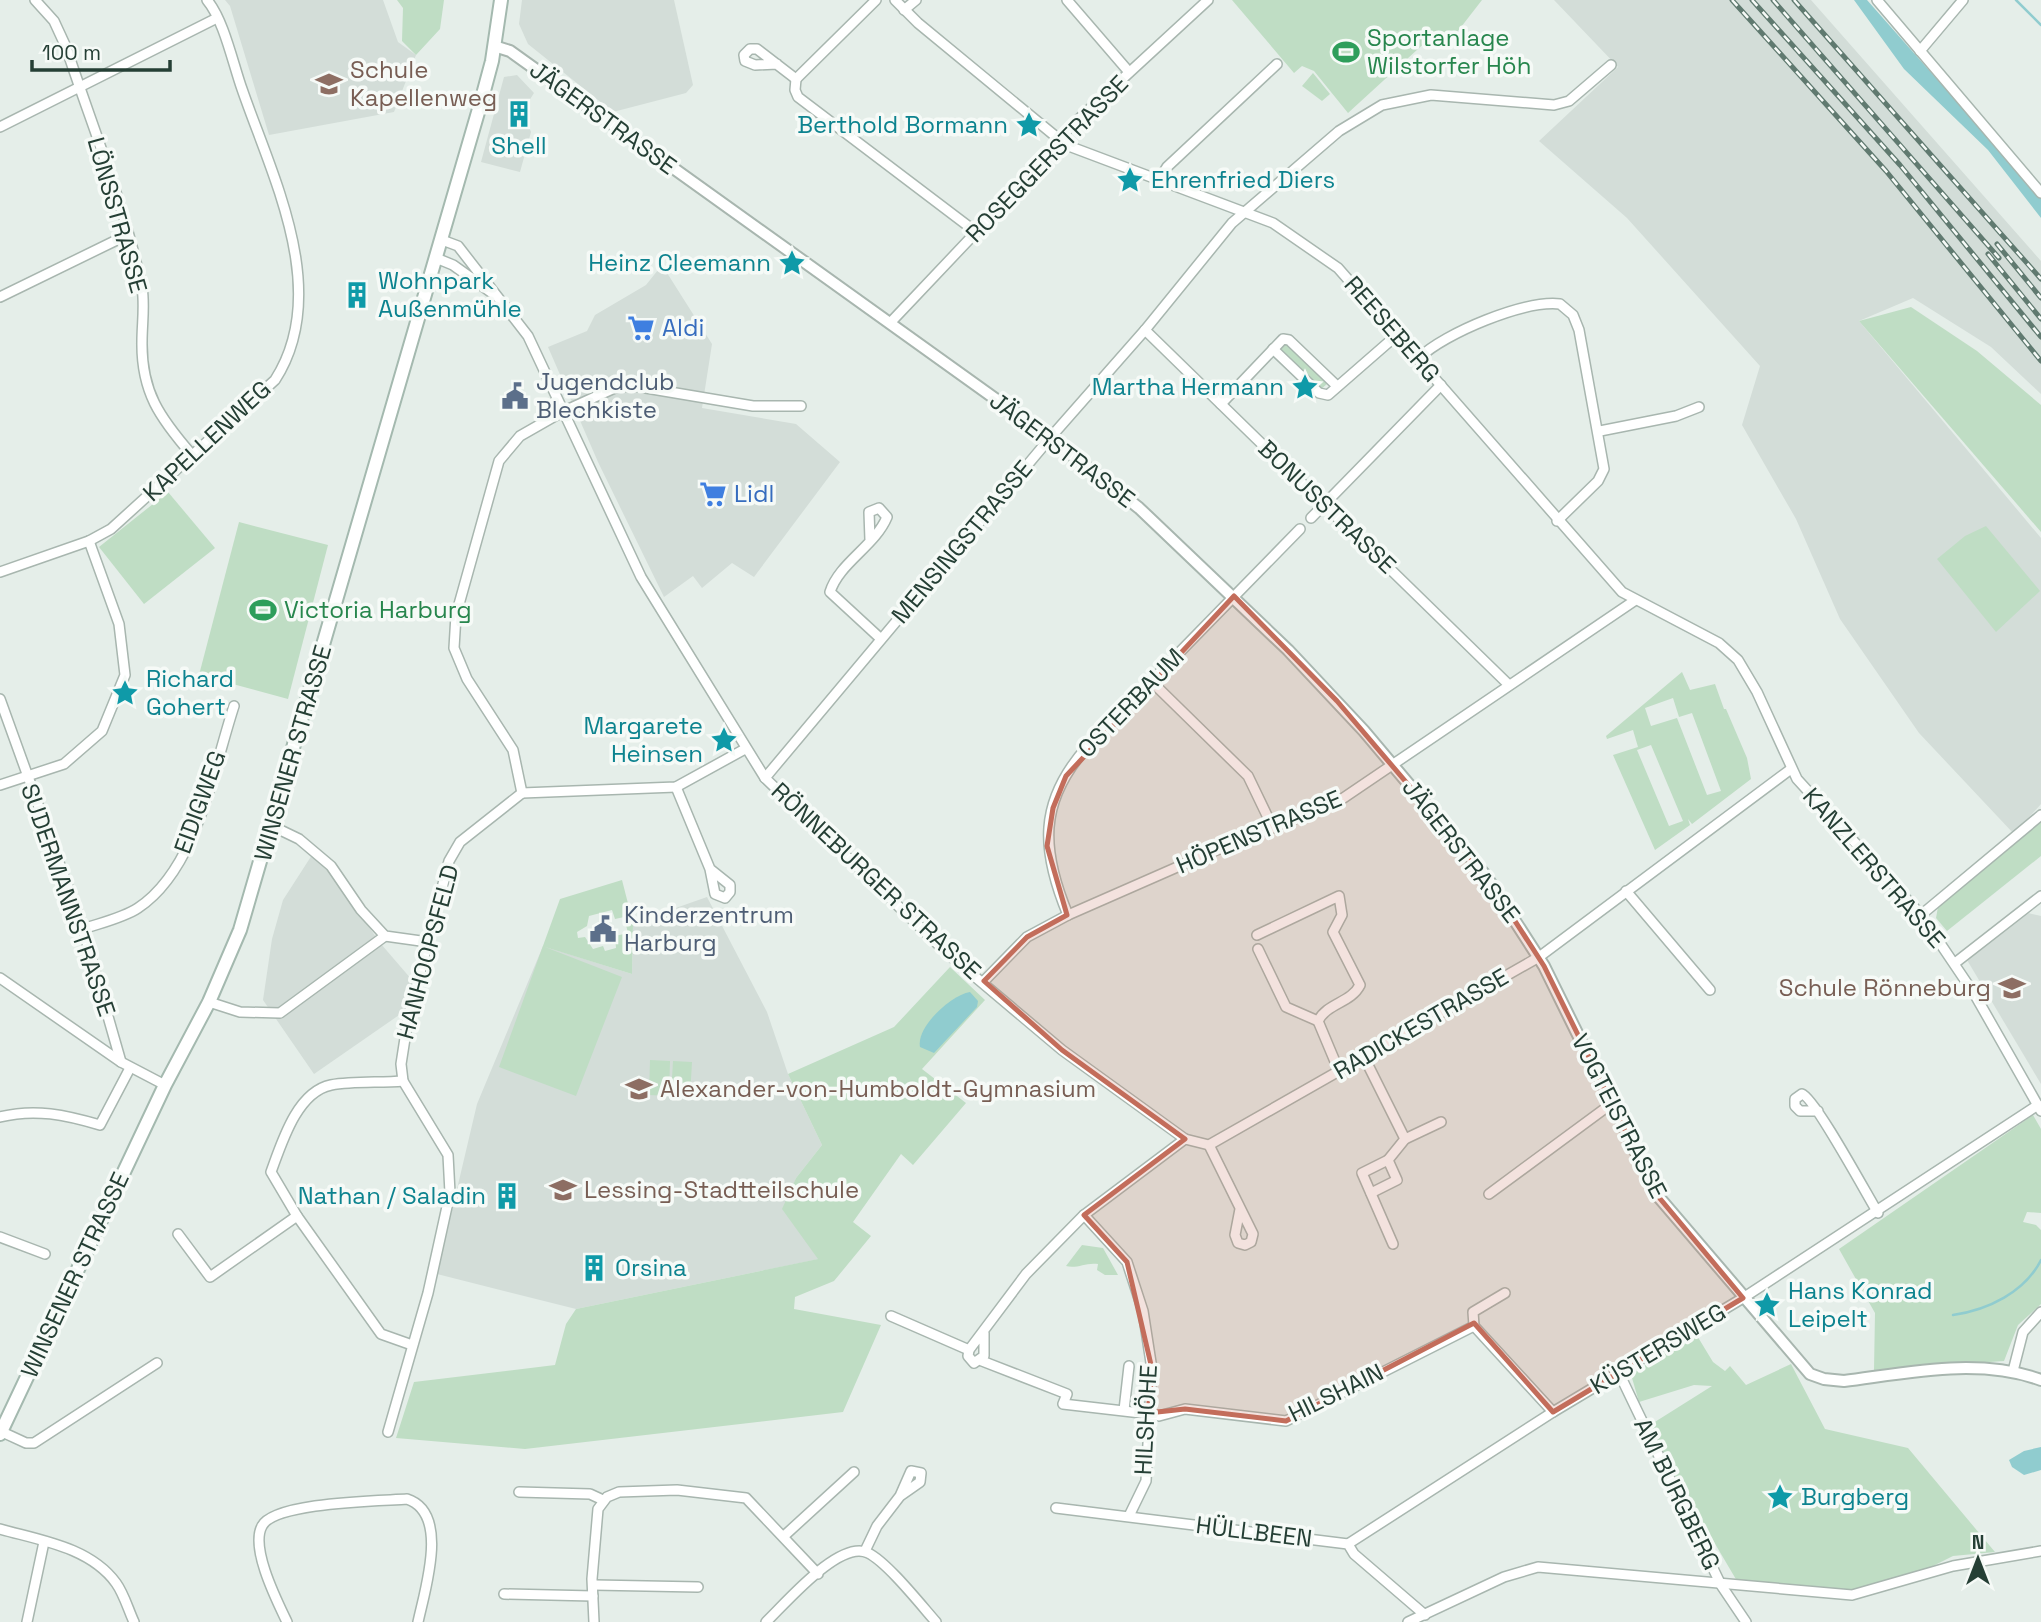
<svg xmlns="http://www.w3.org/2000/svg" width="2041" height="1622" viewBox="0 0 2041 1622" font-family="'Space Grotesk',sans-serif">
<rect width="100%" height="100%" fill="#e5eee9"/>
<g fill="#d3ddd8">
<polygon points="225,0 383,0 398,42 416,55 394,112 269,135 230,6"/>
<polygon points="522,0 674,0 693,85 686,93 613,112 528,44 519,24"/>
<polygon points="1554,0 1811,0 2041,261 2041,394 1991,347 1913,298 1859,321 2041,538 2041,804 2014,834 1919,733 1840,619 1796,519 1742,425 1760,366 1627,218 1539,141 1618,67"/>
<polygon points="517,75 534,93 527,104 521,107 531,132 520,172 481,162 504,77"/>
<polygon points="662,265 712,344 702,408 796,424 840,462 754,577 732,563 702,588 693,576 664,597 598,462 548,347 587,331 595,315 646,285"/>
<polygon points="312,855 329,871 381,944 412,980 402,1013 314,1074 263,1000 272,939 283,900"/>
<polygon points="707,897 767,1012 788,1074 822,1145 796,1178 791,1192 819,1259 576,1309 437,1274 477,1104 543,946 632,974 633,923"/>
<polygon points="2028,913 2041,916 2041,1084 1967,960"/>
</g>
<g fill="#bfddc4" fill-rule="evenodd">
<polygon points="397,0 444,0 440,29 416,55 402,41 403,8"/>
<polygon points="1232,0 1482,0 1444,49 1430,38 1348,113 1314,71 1302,66 1294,73"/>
<polygon points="1313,73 1330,94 1322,101 1302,86"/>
<polygon points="1911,307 1977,351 2041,405 2041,532 1859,321"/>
<polygon points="1287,341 1328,383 1319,391 1278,350"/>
<polygon points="168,492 215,548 144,604 99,547"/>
<polygon points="239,522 328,545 288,699 199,675"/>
<polygon points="1986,526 2040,591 1996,632 1937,559 1965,536"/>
<path d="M1682 672 1690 690 1715 684 1724 709H1726L1747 758 1751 779 1692 824 1688 819 1690 825 1655 850 1613 755 1638 747 1633 730 1607 739 1606 736ZM1673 698 1679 717 1692 713 1721 791 1707 795 1677 718 1651 726 1645 708ZM1651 745 1683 821 1669 826 1637 750Z"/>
<polygon points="2041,820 2041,856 1947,931 1936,918 1938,907"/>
<path d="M622 880 633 923 632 974 545 947 622 977 576 1096 499 1067 560 899ZM612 910 615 919 624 917 628 933 615 936 616 948 605 951 603 946 593 949 585 937 578 938 577 932 587 926 589 916Z"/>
<polygon points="950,967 985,1000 922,1069 966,1103 913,1165 901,1154 853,1222 871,1236 834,1281 795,1297 794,1309 881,1325 843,1412 525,1449 396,1438 414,1382 555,1365 566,1324 576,1309 818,1259 782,1209 796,1178 822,1145 788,1074 894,1027"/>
<polygon points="650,1060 670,1061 669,1096 649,1095"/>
<polygon points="673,1061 692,1062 690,1097 671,1096"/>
<polygon points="2033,1115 2041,1129 2041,1213 2027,1212 2023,1222 2036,1225 2041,1230 2041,1304 2018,1325 2004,1361 1874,1370 1875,1313 1839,1249"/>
<path d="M1082 1245 1103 1248 1118 1275H1105L1097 1270 1098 1264C1086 1262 1077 1269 1066 1266Z"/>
<polygon points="1696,1334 1713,1362 1725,1371 1730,1366 1746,1385 1791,1364 1825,1429 1908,1448 1995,1552 1953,1556 1915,1575 1856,1591 1737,1581 1671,1469 1650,1425 1712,1386 1694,1385 1639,1402 1632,1378 1636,1371"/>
</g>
<g fill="#90cccf">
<polygon points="1854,0 1867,0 2041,197 2041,218 1988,150 1904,69"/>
<path d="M970 992 978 1001 977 1007 934 1053 920 1047C916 1027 951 995 970 992Z"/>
<polygon points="2041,1447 2041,1470 2024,1475 2012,1467 2009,1460 2024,1451"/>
</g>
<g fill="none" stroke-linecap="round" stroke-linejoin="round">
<g stroke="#90cccf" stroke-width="2.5">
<polyline points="2016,0 2041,25"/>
<path d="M1953 1315C1988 1310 2025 1292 2041 1260"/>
</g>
<defs>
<g id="minor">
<path d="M35 0 54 21 66 47C92 126 125 206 142 288 145 304 142 324 142 341 141 392 160 418 192 455"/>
<polyline points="895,0 918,23 1066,145 1273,223 1338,268 1622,592 1719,643 1738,660 1757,692 1797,779 1921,915 1975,995 2041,1111"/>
<polyline points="1067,0 1129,72"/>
<polyline points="1877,0 2041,193"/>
<polyline points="904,10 916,0"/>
<polyline points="1920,51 1963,0"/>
<polyline points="777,64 755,65 745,61 744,55 750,49 757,49 796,79"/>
<polyline points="796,79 795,90 798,97 976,232"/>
<polyline points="796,79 876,0"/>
<polyline points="0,127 217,18"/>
<polyline points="1159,180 1167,167 1277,64"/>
<polyline points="442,240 458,246 528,336 641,577 765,778 948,954 1062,1050 1185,1139"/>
<polyline points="436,258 453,265 495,295"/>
<polyline points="0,297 127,235"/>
<polyline points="890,323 1051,153 1068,129 1208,0"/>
<polyline points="1145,330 1509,685"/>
<polyline points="1273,349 1319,393 1328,395 1398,334"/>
<path d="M1419 358C1445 333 1524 300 1560 304L1573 315 1579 330 1604 469 1598 481 1557 521"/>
<polyline points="1221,404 1283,339 1289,340 1337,386"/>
<polyline points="1600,431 1676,416 1699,407"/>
<polyline points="1311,518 1441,385"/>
<path d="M870 540 869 512 879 508 887 517C875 546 839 563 830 592L881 639"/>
<path d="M0 572 89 541 111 529 275 380C332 292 272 176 242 89 233 64 224 20 207 0"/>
<polyline points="1152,682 1248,776 1273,828"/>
<polyline points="0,699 83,929 121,1062"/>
<polyline points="765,778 1050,438 1145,330 1232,223 1339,131 1382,105 1431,95 1554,105 1569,101 1611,65"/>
<polyline points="0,785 64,764 102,731 125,675 119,624 89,541"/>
<polyline points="676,787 710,869 715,894 725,898 730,892 730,885 710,869"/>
<polyline points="522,793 513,750 467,679 454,648 456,615 499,461 520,436 562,412 617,387 634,386 753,406 801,406"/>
<polyline points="522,793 676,787 745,749"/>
<polyline points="272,826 299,839 331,866 361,910 385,936 428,942"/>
<polyline points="1626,891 1710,990"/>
<path d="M1068 915C1041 850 1038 802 1087 747L1300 529"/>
<polyline points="1921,915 2041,815"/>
<path d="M83 929C100 923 123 918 138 908 197 869 213 770 234 706"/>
<path d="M1257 935 1339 896 1342 915 1333 932 1360 985C1351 1003 1327 1003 1318 1021L1286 1007 1258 949"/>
<polyline points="1955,963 2041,896"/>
<polyline points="0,978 121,1062 165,1085"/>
<polyline points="984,981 1027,937 1068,915 1207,854 1339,801 1634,601"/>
<polyline points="209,1002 240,1012 280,1013 385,936"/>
<polyline points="1318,1021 1339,1071"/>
<polyline points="1364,1057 1405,1139"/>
<path d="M403 1081C380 1083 354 1081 331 1085 297 1092 282 1142 271 1172L297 1216 381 1334 412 1345"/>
<path d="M1818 1111H1800L1795 1106V1099L1802 1094C1814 1097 1867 1195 1878 1213"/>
<path d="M0 1117C35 1108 66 1115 100 1125L130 1068"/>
<polyline points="1209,1145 1253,1234 1251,1242 1245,1245 1238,1243 1235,1235 1240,1209"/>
<polyline points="1371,1193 1397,1180 1388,1160"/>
<polyline points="1489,1194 1611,1104"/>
<polyline points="1084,1215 1127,1262 1143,1311 1152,1369 1146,1481 1129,1516"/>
<polyline points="178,1234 210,1277 297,1216"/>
<polyline points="0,1237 45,1254"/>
<polyline points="1393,1244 1362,1173 1388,1160 1405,1139 1441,1122"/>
<polyline points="891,1316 969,1350"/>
<polyline points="1474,1326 1473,1312 1505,1293"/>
<polyline points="984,1333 984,1356 974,1363 968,1356 969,1350 1026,1274 1084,1215 1185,1139 1209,1145 1539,957 1791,769"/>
<polyline points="982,1361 1067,1394 1063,1404 1141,1413"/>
<polyline points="2013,1371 2023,1332 2041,1312"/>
<polyline points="1619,1373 1721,1585 1746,1622"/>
<polyline points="1124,1410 1129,1366"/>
<polyline points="1148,1413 1159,1416 1185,1409 1286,1421 1474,1326 1553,1412"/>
<polyline points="0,1431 26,1443 34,1443 157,1363"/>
<polyline points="388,1432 428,1293 450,1193 448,1155 403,1081 401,1064 408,1019 449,861 460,842 522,793"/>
<polyline points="519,1492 590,1494 603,1500"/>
<polyline points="1056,1508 1348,1544 1354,1554 1425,1615"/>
<path d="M0 1529C39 1540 90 1547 116 1583 124 1594 128 1609 134 1622"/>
<polyline points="784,1536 854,1472"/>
<polyline points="1348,1544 1553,1412 1743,1298 2038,1105"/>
<polyline points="865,1551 877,1526 900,1496 911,1471 921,1473 920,1482 900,1496"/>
<polyline points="594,1585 698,1587"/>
<polyline points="504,1594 593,1596"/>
<polyline points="27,1622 44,1542"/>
<path d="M287 1622C277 1601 250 1548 262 1526 274 1502 380 1501 407 1499 450 1513 425 1589 418 1622"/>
<polyline points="594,1622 592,1579 598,1509 607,1497 619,1492 677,1490 746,1498 818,1574"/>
<path d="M766 1622C786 1603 840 1539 868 1553 887 1562 921 1605 936 1622"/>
<polyline points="1408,1622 1504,1577 1538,1567 1852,1595 1953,1566 2041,1551"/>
</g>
<path id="tertiary" d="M494 46 510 51 1050 438 1139 508 1288 650 1364 731 1486 876 1544 966 1657 1195 1810 1374 1824 1379 1844 1381C1907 1373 1979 1357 2041 1380"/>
<polyline id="secondary" points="0,1434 165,1085 209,1002 240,930 481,102 492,61 501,0"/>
</defs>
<use href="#minor" stroke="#a8b6af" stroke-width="12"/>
<use href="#tertiary" stroke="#a8b6af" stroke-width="14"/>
<use href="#secondary" stroke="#a4b9af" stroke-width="16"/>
<use href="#minor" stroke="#fff" stroke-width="9"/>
<use href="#tertiary" stroke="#fff" stroke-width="10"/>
<use href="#secondary" stroke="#fff" stroke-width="12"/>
<defs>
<g id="rail">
<polyline points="1732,0 1886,171 2041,361"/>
<polyline points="1752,0 1900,165 2041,337"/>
<polyline points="1773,0 1999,258"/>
<polyline points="1794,0 2041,279"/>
<polyline points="1997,244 2041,298"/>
<polyline points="1988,254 2041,319"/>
</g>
</defs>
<use href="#rail" stroke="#607a70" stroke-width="5"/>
<use href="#rail" stroke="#f6faf7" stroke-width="2.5" stroke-dasharray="8" stroke-linecap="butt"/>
</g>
<path fill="#c36d5b" fill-opacity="0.2" stroke="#c36d5b" stroke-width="5" stroke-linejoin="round" d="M1234 596 1337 701 1486 876 1544 966 1657 1195 1743 1298 1553 1412 1474 1323 1286 1421 1185 1409 1148 1413 1152 1369 1127 1262 1084 1215 1185 1139 1062 1050 984 981 1027 937 1067 915 1047 846 1053 808 1066 776Z"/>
<defs>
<symbol id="stadium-bare" viewBox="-9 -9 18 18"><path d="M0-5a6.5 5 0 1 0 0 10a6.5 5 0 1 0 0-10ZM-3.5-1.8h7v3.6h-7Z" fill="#2e9e5b" stroke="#f6faf7" stroke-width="2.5" paint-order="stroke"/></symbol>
<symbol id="school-bare" viewBox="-9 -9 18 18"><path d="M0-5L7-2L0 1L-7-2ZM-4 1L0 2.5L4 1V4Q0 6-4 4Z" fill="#8d6e63" stroke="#f6faf7" stroke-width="2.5" paint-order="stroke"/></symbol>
<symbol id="building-bare" viewBox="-9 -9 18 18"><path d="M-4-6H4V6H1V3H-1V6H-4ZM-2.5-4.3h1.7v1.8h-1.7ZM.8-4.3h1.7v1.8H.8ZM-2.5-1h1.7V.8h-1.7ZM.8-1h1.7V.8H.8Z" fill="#0f9aa8" stroke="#f6faf7" stroke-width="2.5" paint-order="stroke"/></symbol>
<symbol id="sight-bare" viewBox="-9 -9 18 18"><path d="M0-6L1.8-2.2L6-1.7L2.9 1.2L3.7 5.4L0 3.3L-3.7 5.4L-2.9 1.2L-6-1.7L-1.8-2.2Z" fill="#0f9aa8" stroke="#f6faf7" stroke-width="2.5" paint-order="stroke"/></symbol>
<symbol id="supermarket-bare" viewBox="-9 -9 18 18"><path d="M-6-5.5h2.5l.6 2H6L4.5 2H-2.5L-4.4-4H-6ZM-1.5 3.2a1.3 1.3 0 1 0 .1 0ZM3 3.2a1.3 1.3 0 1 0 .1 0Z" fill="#3f7fe0" stroke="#f6faf7" stroke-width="2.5" paint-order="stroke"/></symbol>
<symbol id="civic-bare" viewBox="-9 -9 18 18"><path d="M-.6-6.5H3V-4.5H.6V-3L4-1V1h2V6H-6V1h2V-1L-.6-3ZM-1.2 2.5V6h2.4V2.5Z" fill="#5c6f8a" stroke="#f6faf7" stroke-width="2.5" paint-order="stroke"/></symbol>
</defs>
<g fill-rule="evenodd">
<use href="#stadium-bare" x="1327" y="33" width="38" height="38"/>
<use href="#school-bare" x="310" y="65" width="38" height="38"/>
<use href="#building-bare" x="500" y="95" width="38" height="38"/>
<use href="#sight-bare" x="1010" y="106" width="38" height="38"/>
<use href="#sight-bare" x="1111" y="161" width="38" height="38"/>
<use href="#sight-bare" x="773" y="244" width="38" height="38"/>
<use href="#building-bare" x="338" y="276" width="38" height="38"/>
<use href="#supermarket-bare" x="622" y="309" width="38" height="38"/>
<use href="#sight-bare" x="1286" y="368" width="38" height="38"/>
<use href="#civic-bare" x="496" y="377" width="38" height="38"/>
<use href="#supermarket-bare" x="694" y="475" width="38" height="38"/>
<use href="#stadium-bare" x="244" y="591" width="38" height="38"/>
<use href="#sight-bare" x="106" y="674" width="38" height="38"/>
<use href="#sight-bare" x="705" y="721" width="38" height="38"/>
<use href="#civic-bare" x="584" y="910" width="38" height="38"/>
<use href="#school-bare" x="1993" y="969" width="38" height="38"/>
<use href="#school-bare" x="620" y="1070" width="38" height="38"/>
<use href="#school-bare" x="544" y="1171" width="38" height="38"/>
<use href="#building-bare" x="488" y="1177" width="38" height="38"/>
<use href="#building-bare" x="575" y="1249" width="38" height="38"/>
<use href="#sight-bare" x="1748" y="1286" width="38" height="38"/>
<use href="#sight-bare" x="1761" y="1478" width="38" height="38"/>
</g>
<g text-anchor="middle" stroke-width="7" stroke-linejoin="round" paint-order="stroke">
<g font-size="24" fill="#27864d" stroke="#f6faf7" text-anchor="start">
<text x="1367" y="46">Sportanlage<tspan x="1367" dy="28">Wilstorfer Höh</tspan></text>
<text x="284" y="618">Victoria Harburg</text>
</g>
<g font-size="24" fill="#785e54" stroke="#f6faf7" text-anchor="start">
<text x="350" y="78">Schule<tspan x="350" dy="28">Kapellenweg</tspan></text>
<text x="1991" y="996" text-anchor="end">Schule Rönneburg</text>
<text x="660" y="1097">Alexander-von-Humboldt-Gymnasium</text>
<text x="584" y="1198">Lessing-Stadtteilschule</text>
</g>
<g font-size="24" fill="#253f35" stroke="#f6faf7">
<text transform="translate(603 118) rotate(36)" y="8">JÄGERSTRASSE</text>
<text transform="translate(1047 159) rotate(-46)" y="8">ROSEGGERSTRASSE</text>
<text transform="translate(117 215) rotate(74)" y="8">LÖNSSTRASSE</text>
<text transform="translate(1392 329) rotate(49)" y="8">REESEBERG</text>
<text transform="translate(207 441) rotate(-43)" y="8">KAPELLENWEG</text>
<text transform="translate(1062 450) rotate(37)" y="8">JÄGERSTRASSE</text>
<text transform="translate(1327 507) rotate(44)" y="8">BONUSSTRASSE</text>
<text transform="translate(962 542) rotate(-50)" y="8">MENSINGSTRASSE</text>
<text transform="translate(1131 703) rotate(-46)" y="8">OSTERBAUM</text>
<text transform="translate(293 753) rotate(-74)" y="8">WINSENER STRASSE</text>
<text transform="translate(200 802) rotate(-70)" y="8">EIDIGWEG</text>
<text transform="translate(1259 832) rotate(-23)" y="8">HÖPENSTRASSE</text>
<text transform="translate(1461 851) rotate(52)" y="8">JÄGERSTRASSE</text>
<text transform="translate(1874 868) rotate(49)" y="8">KANZLERSTRASSE</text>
<text transform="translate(876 881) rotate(43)" y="8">RÖNNEBURGER STRASSE</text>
<text transform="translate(68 900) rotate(71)" y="8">SUDERMANNSTRASSE</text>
<text transform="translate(428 952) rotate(-75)" y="8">HANHOOPSFELD</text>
<text transform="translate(1421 1024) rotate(-30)" y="8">RADICKESTRASSE</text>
<text transform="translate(1619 1116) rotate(63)" y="8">VOGTEISTRASSE</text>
<text transform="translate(75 1275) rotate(-65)" y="8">WINSENER STRASSE</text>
<text transform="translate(1658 1349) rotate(-31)" y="8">KÜSTERSWEG</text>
<text transform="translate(1336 1393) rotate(-26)" y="8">HILSHAIN</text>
<text transform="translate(1146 1420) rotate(-87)" y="8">HILSHÖHE</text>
<text transform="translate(1677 1494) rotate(64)" y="8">AM BURGBERG</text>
<text transform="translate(1254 1532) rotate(7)" y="8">HÜLLBEEN</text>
</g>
<g font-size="24" fill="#0d838f" stroke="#f6faf7" text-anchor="start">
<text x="1008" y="133" text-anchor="end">Berthold Bormann</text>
<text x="519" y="154" text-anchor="middle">Shell</text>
<text x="1151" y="188">Ehrenfried Diers</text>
<text x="771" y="271" text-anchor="end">Heinz Cleemann</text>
<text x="378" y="289">Wohnpark<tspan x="378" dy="28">Außenmühle</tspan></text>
<text x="1284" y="395" text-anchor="end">Martha Hermann</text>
<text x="146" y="687">Richard<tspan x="146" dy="28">Gohert</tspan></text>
<text x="703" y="734" text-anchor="end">Margarete<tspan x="703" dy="28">Heinsen</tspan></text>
<text x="486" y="1204" text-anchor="end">Nathan / Saladin</text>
<text x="615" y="1276">Orsina</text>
<text x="1788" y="1299">Hans Konrad<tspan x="1788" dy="28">Leipelt</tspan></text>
<text x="1801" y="1505">Burgberg</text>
</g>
<g font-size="24" fill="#366cbe" stroke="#f6faf7" text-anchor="start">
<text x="662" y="336">Aldi</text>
<text x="734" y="502">Lidl</text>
</g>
<g font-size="24" fill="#4e5e75" stroke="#f6faf7" text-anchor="start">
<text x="536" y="390">Jugendclub<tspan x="536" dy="28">Blechkiste</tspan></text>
<text x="624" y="923">Kinderzentrum<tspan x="624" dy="28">Harburg</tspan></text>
</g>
</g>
<g transform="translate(1978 1559)" stroke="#f6faf7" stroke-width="5" paint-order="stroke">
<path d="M0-5L12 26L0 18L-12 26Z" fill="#253f35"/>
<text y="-10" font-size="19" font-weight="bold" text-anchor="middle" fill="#253f35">N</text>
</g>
<path d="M32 60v10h138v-10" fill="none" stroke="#253f35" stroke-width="3.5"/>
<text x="42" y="60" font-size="21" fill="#253f35" stroke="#f6faf7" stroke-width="5" paint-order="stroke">100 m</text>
</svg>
